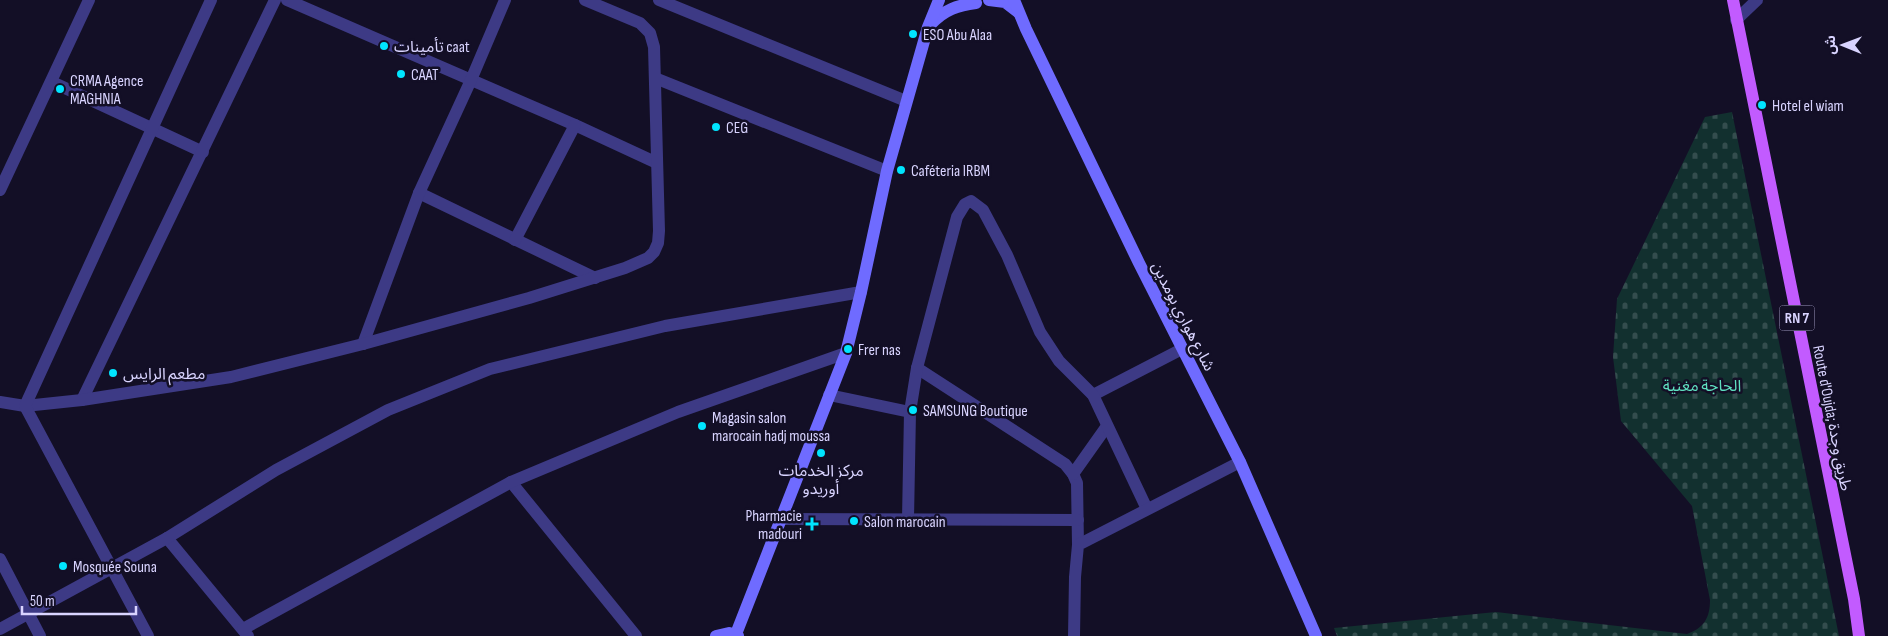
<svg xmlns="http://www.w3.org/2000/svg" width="1888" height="636" viewBox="0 0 1888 636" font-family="'Sofia Sans Condensed','Noto Sans Arabic',sans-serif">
<defs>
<pattern id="cemetery-stones" width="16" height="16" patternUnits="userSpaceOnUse" patternTransform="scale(1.25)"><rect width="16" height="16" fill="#12302f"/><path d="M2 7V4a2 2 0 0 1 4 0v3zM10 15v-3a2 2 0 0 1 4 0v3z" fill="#344d4e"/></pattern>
</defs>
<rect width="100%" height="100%" fill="#130f26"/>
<path fill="url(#cemetery-stones)" d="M1732 112 1839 636H1337L1334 628 1496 612 1687 634C1704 628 1710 618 1710 600L1692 506 1621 421 1613 357 1617 299 1705 117Z"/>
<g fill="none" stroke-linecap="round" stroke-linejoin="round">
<g stroke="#3d3a85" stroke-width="12">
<polyline points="287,0 575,125 657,163"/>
<polyline points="659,0 906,101"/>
<polyline points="1736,20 1757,0"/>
<polyline points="655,78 887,171"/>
<polyline points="52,82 203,152"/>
<polyline points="0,190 89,0"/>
<polyline points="419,193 595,278"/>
<polyline points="515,240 575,125"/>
<polyline points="363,344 419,193 471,80 505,0"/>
<polyline points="917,368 1065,464 1073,474 1077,483 1078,545"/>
<polyline points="829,395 910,412"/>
<polyline points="1093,395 1182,349"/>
<polyline points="82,400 275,0"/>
<polyline points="0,402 25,406 82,400 231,377 363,344 529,298 625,268 648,258 654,252 658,243 659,231 654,47 650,33 640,23 585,0"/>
<polyline points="1073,474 1107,426"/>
<polyline points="511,482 636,636"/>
<polyline points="781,519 1078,520"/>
<polyline points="908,519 910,412 917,368 957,217 965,204 971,201 983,210 1007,255 1040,332 1059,361 1093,395 1147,509"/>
<polyline points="167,538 248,636"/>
<polyline points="0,559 40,636"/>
<polyline points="0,629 167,538 276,470 388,410 490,369 665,326 861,292"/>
<polyline points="243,629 511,482 678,412 846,353"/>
<polyline points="148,636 25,406 211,0"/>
<polyline points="1074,636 1075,577 1078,545 1240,462"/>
</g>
<g stroke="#6f6bff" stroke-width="12">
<polyline points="989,0 1005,2 1018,12"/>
<polyline points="1014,0 1026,29 1139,263 1240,462 1316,636"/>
<path d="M931 24C944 10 958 5 976 3"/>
<polyline points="736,634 846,353 861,292 887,171 928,27 939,0"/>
<polyline points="716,636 729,633 738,636"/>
</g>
<polyline stroke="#c25bff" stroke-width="12" points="1733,0 1854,599 1859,636"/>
</g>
<g fill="#00e5ff" stroke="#130f26" stroke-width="2">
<circle cx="913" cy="34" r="5"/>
<circle cx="384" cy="46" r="5"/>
<circle cx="401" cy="74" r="5"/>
<circle cx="60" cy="89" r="5"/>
<circle cx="1762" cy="105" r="5"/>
<circle cx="716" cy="127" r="5"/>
<circle cx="901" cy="170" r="5"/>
<circle cx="848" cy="349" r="5"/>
<circle cx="113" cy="373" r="5"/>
<circle cx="913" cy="410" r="5"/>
<circle cx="702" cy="426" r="5"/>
<circle cx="821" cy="453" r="5"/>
<circle cx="854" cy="521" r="5"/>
<path d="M809.5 516.5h5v5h5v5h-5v5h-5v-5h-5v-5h5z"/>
<circle cx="63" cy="566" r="5"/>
</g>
<g text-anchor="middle" stroke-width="5" stroke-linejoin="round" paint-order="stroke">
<rect fill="#130f26" stroke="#9e99be" stroke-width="1" x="1779.5" y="305.5" width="35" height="25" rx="4"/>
<g font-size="15" font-weight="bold" fill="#d9d4ff">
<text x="1797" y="323">RN 7</text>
</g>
<g font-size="16" fill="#d9d4ff" stroke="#130f26" text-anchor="start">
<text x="923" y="40">ESO Abu Alaa</text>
<text x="394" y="52">تأمينات caat</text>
<text x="411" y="80">CAAT</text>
<text x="70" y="86">CRMA Agence<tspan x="70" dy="18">MAGHNIA</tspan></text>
<text x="1772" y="111">Hotel el wiam</text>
<text x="726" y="133">CEG</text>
<text x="911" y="176">Caféteria IRBM</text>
<text x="858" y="355">Frer nas</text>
<text x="123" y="379">مطعم الرايس</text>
<text x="923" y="416">SAMSUNG Boutique</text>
<text x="712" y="423">Magasin salon<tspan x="712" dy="18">marocain hadj moussa</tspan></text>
<text x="821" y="476" text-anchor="middle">مركز الخدمات<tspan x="821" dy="18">أوريدو</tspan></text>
<text x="802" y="521" text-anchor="end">Pharmacie<tspan x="802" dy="18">madouri</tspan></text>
<text x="864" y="527">Salon marocain</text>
<text x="73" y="572">Mosquée Souna</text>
</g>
<g font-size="16" fill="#d9d4ff" stroke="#130f26">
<text transform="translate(1184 316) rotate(63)" y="6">شارع هواري بومدين</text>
<text transform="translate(1833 418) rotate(79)" y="6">Route d'Oujda; طريق وجدة</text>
</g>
<g font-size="16" fill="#5fe0c0" stroke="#130f26">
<text x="1702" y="391">الحاجة مغنية</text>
</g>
</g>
<g transform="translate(1843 45) rotate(271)" stroke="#130f26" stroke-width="4" paint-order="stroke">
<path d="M0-4L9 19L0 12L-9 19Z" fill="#d9d4ff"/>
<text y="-8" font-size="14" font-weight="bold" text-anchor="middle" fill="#d9d4ff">ش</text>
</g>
<path d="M22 606v8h114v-8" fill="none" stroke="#d9d4ff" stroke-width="2.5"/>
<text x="30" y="606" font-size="15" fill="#d9d4ff" stroke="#130f26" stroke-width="4" paint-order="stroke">50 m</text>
</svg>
